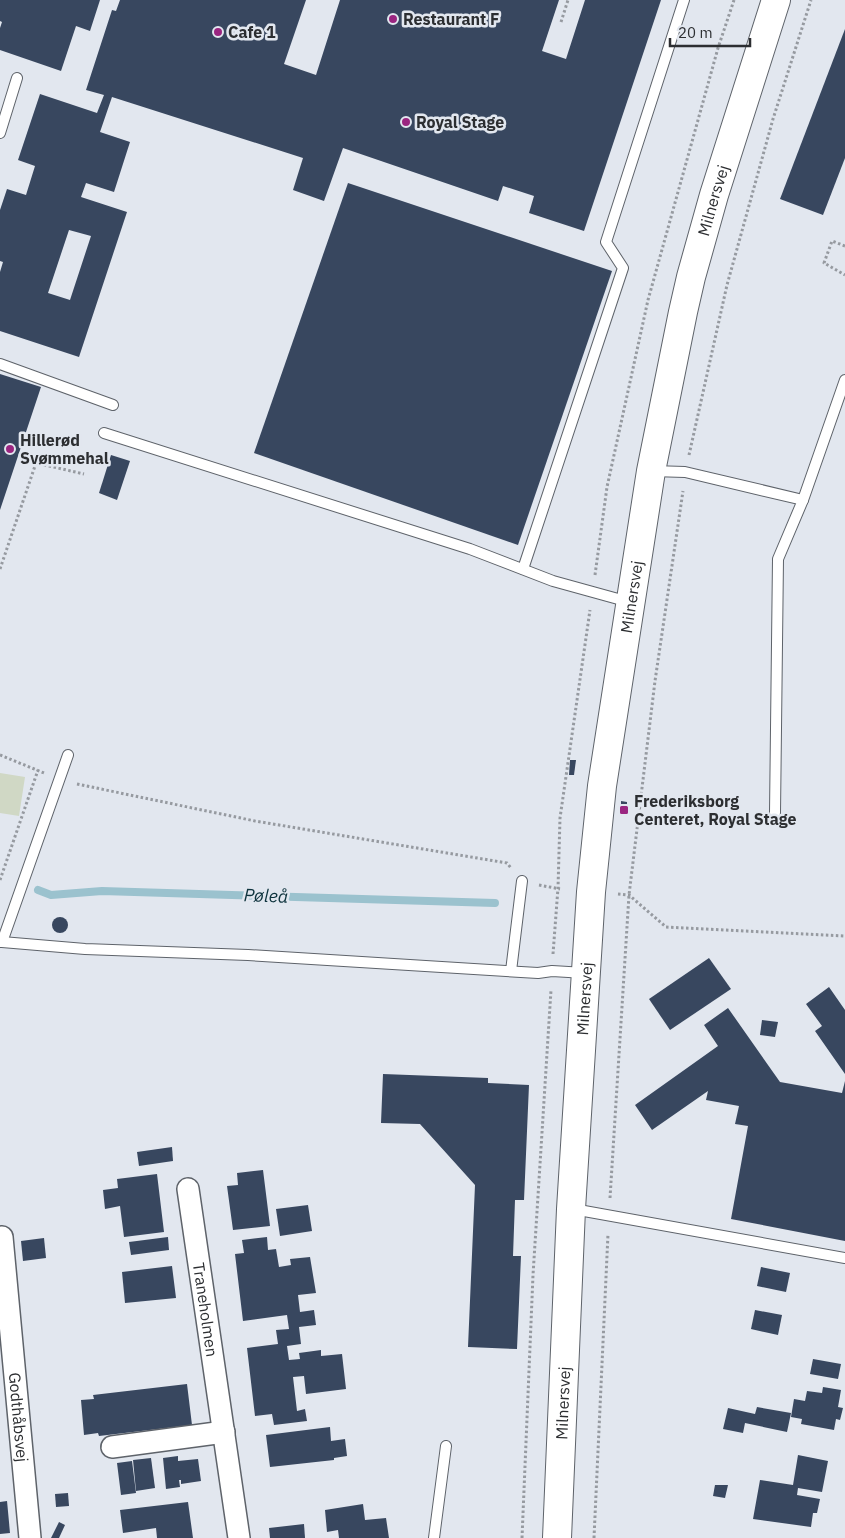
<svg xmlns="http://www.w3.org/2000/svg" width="845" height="1538" viewBox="0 0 845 1538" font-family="'IBM Plex Sans',sans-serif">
<rect width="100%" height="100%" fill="#e2e7ef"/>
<polygon fill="#d0d8c5" points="0,773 25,777 19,816 0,813"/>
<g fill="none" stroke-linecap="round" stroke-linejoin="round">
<polyline stroke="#9bc2ce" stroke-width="8" points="38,890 51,895 102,891 495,903"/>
</g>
<g fill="#38475f" fill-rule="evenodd">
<polygon points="0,0 100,0 90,31 76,26 61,71 0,50 0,28 2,22 0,21"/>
<path d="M120 0H306L284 64 316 75 340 0H559L542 51 566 59 585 0H661L584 231 529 213 534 196 503 186 498 201 343 148 324 201 293 190 303 158 112 97 100 132 130 142 114 192 86 183 81 197 127 212 79 357 0 331V272L3 262 0 261V210L7 189 26 195 35 166 18 160 40 94 97 113 104 95 86 90 112 10 116 11ZM69 230 91 236 70 300 48 293Z"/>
<polygon points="845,29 845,158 823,215 780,199"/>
<polygon points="348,183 612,271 518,545 254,453"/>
<polygon points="0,374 41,387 0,510"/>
<polygon points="111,455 130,461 117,500 99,493"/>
<polygon points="570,760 576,760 574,775 569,775"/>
<polygon points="621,801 627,802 627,816 621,816"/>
<circle cx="60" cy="925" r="8"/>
<polygon points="709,958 731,989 670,1030 649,999"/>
<polygon points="829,987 845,1010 845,1074 815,1031 822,1026 806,1004"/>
<polygon points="728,1008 780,1082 842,1093 845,1081 845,1241 731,1219 748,1126 735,1124 739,1106 706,1100 708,1091 652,1130 635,1105 718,1046 704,1025"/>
<polygon points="762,1020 778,1022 775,1037 760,1035"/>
<polygon points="383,1074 488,1078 488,1083 529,1085 524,1200 515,1200 513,1256 521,1256 517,1349 468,1347 475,1185 420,1124 381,1123"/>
<polygon points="172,1147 173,1161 139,1166 137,1152"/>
<polygon points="263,1170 270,1226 233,1230 227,1186 238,1185 237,1173"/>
<polygon points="157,1174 164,1232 124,1237 120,1206 105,1209 103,1190 118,1188 117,1179"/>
<polygon points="308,1205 312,1231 280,1236 276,1209"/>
<polygon points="168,1237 169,1250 131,1255 129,1242"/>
<polygon points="267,1237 268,1250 276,1249 279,1267 291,1265 290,1259 310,1257 316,1293 298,1295 300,1312 314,1310 316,1325 299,1327 301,1344 287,1346 289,1360 300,1359 299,1353 321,1350 321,1356 342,1354 346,1389 306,1394 304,1376 293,1377 297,1411 305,1409 307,1421 274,1425 272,1414 255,1416 247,1348 278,1344 276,1330 289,1329 287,1315 243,1321 235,1254 244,1253 242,1240"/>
<polygon points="44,1238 46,1258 23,1261 21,1241"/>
<polygon points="172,1266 176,1298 125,1303 122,1272"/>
<polygon points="761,1267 790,1273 786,1292 757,1286"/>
<polygon points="755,1310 782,1315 778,1335 751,1329"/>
<polygon points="813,1359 841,1364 838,1379 810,1374"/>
<polygon points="187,1384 192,1425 99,1436 98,1433 84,1435 81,1400 94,1399 93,1395"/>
<polygon points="823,1387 841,1390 838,1407 843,1408 840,1420 836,1419 834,1430 801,1424 802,1419 791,1417 794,1399 805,1401 807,1391 822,1393"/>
<polygon points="757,1407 791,1413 787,1432 745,1423 743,1433 723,1429 728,1408 755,1414"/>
<polygon points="330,1427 331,1441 345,1439 347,1456 334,1458 334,1460 270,1467 266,1435"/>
<polygon points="798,1455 828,1461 822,1492 798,1488 797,1495 820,1499 817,1513 813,1513 811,1527 753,1519 760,1480 793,1485"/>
<polygon points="178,1456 178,1461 198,1459 201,1481 181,1484 181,1480 179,1480 180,1487 166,1489 163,1458"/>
<polygon points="151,1458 155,1488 136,1491 133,1460"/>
<polygon points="132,1461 136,1493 121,1495 117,1463"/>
<polygon points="715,1485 728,1485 725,1498 713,1496"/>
<polygon points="68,1493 69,1506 56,1507 55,1494"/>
<polygon points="7,1501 10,1533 0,1534 0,1502"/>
<polygon points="188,1502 193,1538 157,1538 156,1528 123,1533 120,1510"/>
<polygon points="363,1504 365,1520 386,1518 389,1538 339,1538 338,1530 327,1532 325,1510"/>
<polygon points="59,1522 65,1525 59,1538 51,1538"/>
<polygon points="304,1524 305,1538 270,1538 269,1528"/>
</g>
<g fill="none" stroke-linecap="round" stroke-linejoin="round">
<defs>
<g id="lane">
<polyline points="0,133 17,78"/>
<polyline points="0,364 113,405"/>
<polyline points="104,433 470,549 553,581 629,602"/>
<polyline points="652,471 685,472 803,500 845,380"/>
<polyline points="523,569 623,268 606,242 684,0"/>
<polyline points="775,813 778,559 803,500"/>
<polyline points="0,942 2,942 68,755"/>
<polyline points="2,942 85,949 248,955 538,973 552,971 585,973"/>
<polyline points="511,971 522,881"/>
<polyline points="573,1209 845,1258"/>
<polyline points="434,1538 446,1446"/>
</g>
<g id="street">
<path id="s1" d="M188 1189 239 1538"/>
<path id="s2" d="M2 1237 30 1538"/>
<polyline points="112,1447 224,1432"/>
</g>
<g id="secondary">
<path id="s3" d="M557 1538 571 1209 591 892 602 786 651 471 683 312 691 277 714 195 776 0"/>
</g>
</defs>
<use href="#lane" stroke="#5e636a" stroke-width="12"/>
<use href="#street" stroke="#5e636a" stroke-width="24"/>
<use href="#secondary" stroke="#5e636a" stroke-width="30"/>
<g stroke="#969aa0" stroke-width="3" stroke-dasharray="2.5 2.5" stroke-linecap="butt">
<polyline points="561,22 568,0"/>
<polyline points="845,246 832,241 824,263 845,275"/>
<polyline points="689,455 727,285 773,119 811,0"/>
<polyline points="0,569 36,463 84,474"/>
<polyline points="595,575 607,487 648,300 718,48 734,0"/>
<polyline points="0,755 44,773"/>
<polyline points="77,784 255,821 507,863 511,868"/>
<polyline points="0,880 38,770"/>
<polyline points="539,885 560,889"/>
<polyline points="618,894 629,895 666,927 845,936"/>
<polyline points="553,954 558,888 560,818 590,610"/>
<polyline points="610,1198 629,895 655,681 683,491"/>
<polyline points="522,1538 533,1275 551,990"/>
<polyline points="594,1538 608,1234"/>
</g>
<use href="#lane" stroke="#fff" stroke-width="10"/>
<use href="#street" stroke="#fff" stroke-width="21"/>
<use href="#secondary" stroke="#fff" stroke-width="28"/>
</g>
<g fill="#9a2580" stroke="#e2e7ef" stroke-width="2">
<circle cx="393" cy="19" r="5"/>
<circle cx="218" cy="32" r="5"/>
<circle cx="406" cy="122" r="5"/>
<circle cx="10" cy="449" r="5"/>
<rect x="619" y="805" width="10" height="10" rx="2.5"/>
</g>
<g text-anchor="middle" stroke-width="5" stroke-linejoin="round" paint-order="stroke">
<g font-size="16" font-weight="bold" fill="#2c2e31" stroke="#e2e7ef" text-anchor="start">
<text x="403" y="25">Restaurant F</text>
<text x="228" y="38">Cafe 1</text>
<text x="416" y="128">Royal Stage</text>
<text x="20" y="446">Hillerød<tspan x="20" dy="18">Svømmehal</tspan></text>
<text x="634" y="807">Frederiksborg<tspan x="634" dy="18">Centeret, Royal Stage</tspan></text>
</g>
<g font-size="16" fill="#2c2e31" stroke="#e2e7ef">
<text dy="6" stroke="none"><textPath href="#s3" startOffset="1350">Milnersvej</textPath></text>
<text dy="6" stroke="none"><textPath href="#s3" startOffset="945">Milnersvej</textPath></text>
<text dy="6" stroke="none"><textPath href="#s3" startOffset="540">Milnersvej</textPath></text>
<text dy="6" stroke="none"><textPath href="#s1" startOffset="122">Traneholmen</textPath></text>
<text dy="6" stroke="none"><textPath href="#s3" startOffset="135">Milnersvej</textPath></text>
<text dy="6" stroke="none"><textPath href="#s2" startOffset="181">Godthåbsvej</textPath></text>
</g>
<g font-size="18" font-style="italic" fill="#0e333d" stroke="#e2e7ef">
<text transform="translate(266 896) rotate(2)" y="6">Pøleå</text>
</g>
</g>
<path d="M670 38v8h80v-8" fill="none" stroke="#2c2e31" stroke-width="2.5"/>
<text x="678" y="38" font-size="15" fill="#2c2e31" stroke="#e2e7ef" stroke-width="4" paint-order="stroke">20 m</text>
</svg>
